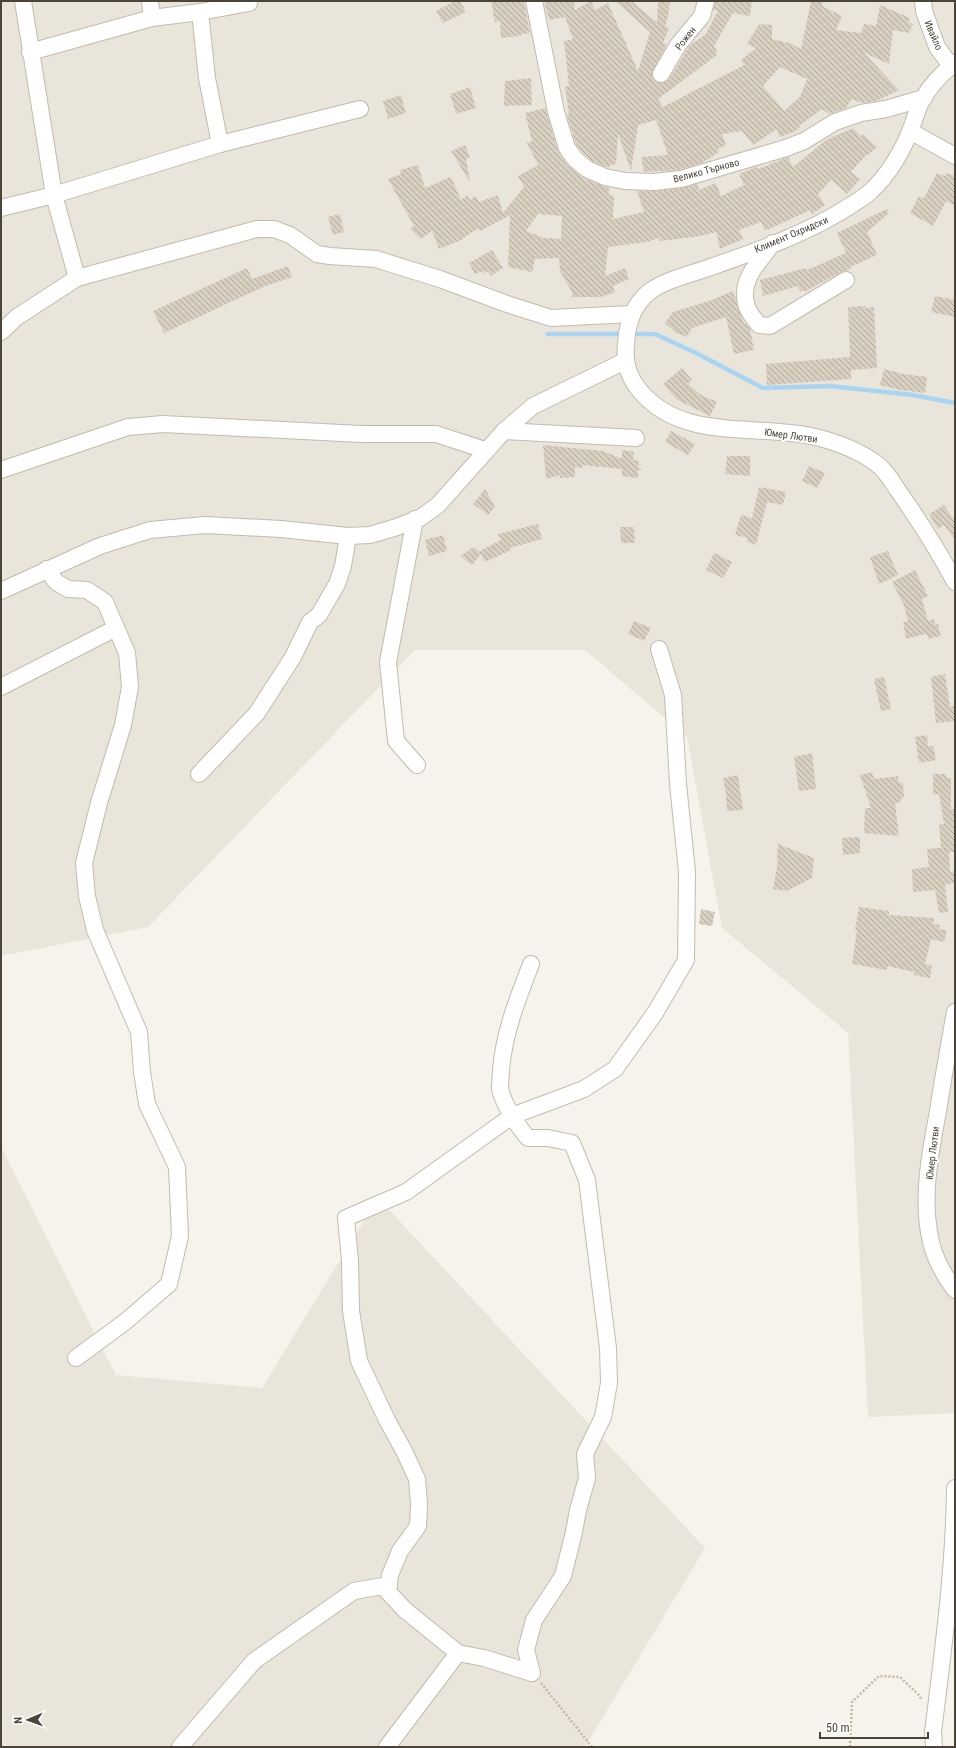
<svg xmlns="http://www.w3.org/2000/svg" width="956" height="1748" viewBox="0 0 956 1748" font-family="'Roboto Condensed',sans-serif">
<defs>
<pattern id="building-back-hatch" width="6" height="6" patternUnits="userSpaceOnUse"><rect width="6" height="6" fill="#d8cfc1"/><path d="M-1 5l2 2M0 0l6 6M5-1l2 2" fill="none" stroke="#b1aa9e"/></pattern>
</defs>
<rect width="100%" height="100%" fill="#f6f3ec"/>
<g fill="#eae5da">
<polygon points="1,1 955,1 955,1413 868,1417 848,1033 722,928 687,737 585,650 415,650 148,927 1,956"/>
<polygon points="1,1147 116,1375 262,1388 378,1198 705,1548 585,1747 1,1747"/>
</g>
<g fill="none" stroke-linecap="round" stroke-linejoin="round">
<polyline stroke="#a9d4f2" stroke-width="4.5" points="548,334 655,334 696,353 763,388 830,386 913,395 955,403"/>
</g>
<g fill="url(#building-back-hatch)" fill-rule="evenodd">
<polygon points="455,1 460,1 466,12 443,23 436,11"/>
<polygon points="491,1 524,1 530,33 521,34 521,36 501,38 500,21 495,22"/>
<path d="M544 1H574L575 10 591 1 595 10 608 3 638 71 650 32 615 1H631L657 22 658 1H670L668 17 665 26 669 28 663 43 667 44 652 74 653 79 661 83 665 82 669 79 690 45 705 35 718 11 713 10 715 1H752L750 16 733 13 714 46 717 51 715 53 717 55 658 99 663 107 744 65 741 60 756 48 747 44 759 24 772 25V39L788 43V42L801 49 811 1H823L822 6 842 16 836 30 861 33 864 24 876 26 880 5 910 18 908 22 913 24 909 33 893 30 889 64 863 52 899 90 876 101 861 103 852 99 846 108 829 114 822 109 799 126 800 127 794 132 779 137 777 129 753 145 742 131 722 134 726 145 718 149 719 152 702 163 679 170 644 172 641 157 668 155 656 120 638 125 631 171 618 134 616 164 609 166V168L592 161 582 152 576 144 567 115 569 114 565 87 569 86 564 41 573 39 565 17 549 20ZM780 67 807 79 800 97 784 111 763 86Z"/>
<polygon points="531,78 532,105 504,106 505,81"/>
<polygon points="470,87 476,108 456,114 450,94"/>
<polygon points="401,95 406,113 388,119 383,101"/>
<path d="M545 108 558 151 567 165 583 178 609 188V195L614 196 613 219 644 212 637 191H655L682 188 697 184 699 190 716 183 721 196 744 185 739 174 756 167 758 169 788 157 793 167 826 140 853 128 861 136 863 134 877 147 868 155 867 154 851 172 860 179 847 194 831 180 818 194 825 205 812 214 810 210 765 231 761 222 739 230 743 239 720 249 716 232 701 236 660 241 659 238 647 242 608 247 605 276 625 268 629 279 613 286 615 292 601 297H572V292L560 271 559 258 535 259 532 272 508 267 510 215 480 231 478 228 461 240 439 249 432 231 421 239 410 229 414 226 388 179 401 174 400 170 418 165 425 188 451 177 461 200 467 195 470 200 475 196 479 202 498 195 503 213 524 187 518 176 538 165 527 143 532 141 525 113ZM538 214 562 216 561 239 544 238 526 231Z"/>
<polygon points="465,145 470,157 466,159 470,181 469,181 451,151"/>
<polygon points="937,173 945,176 946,173 955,176 955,206 946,201 933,226 910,213 919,196 924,198"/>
<polygon points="887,209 889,213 867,232 877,255 850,267 851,269 841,272 806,291 800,291 798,286 763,296 760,280 806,268 807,270 846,253 837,233"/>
<polygon points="340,214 344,232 333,235 328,217"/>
<polygon points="492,250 503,268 491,276 488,271 484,274 483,271 475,274 469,263"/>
<polygon points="288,266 292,277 263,287 164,333 153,311 247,268 252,279"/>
<polygon points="733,291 744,324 746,324 750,329 754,350 734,354 726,317 692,328 687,337 676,333 665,323 673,312 709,301"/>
<polygon points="935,296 955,300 955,317 931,312"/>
<polygon points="865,306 865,308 874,307 877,368 851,370 851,379 767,385 766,364 850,357 848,307"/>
<polygon points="682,368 692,380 688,384 701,395 717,402 710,416 676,399 663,384"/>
<polygon points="884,369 903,374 927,377 925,393 900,390 880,385"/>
<polygon points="671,431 695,444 688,455 665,442"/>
<polygon points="543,445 603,451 622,459 622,450 634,452 633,460 639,461 638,467 642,469 642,470 638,470 638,478 622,476 622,469 582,465 582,468 575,467 575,477 560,478 560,475 546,479"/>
<polygon points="727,456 750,456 750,476 725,474"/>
<polygon points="809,466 825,473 817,488 802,481"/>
<polygon points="759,487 786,492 783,505 767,502 756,545 747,542 748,538 735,535 741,515 752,518"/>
<polygon points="485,489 495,507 488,515 473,504"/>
<polygon points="944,505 955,521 955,540 944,525 938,529 929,514"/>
<polygon points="538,524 542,539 510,548 511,550 485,562 481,554 472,565 460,556 474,547 480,552 480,551 501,540 498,534"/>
<polygon points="620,527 634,527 635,543 621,543"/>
<polygon points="443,535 447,551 429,556 425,540"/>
<polygon points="888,551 898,575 879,584 870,557"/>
<polygon points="714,553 732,562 723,578 706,570"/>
<polygon points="915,570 928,596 922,599 928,621 934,619 935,625 938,624 941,636 928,639 927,634 921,635 906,639 903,622 908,621 904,605 892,582"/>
<polygon points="634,621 651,628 644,641 628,634"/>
<polygon points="945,674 950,707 955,706 955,721 936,723 931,677"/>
<polygon points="884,677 891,709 881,711 874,679"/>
<polygon points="927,735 928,746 933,746 936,760 919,763 915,737"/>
<polygon points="812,753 816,789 799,791 794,757"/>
<polygon points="872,772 874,779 898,776 899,783 903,783 904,798 901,799 901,802 895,803 899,836 864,833 865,808 871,808 860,775"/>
<polygon points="933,774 946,774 946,778 951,778 951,809 955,809 955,852 949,852 950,872 955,871 955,883 945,884 948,912 939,913 935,890 913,892 912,869 929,867 927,849 948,847 941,847 939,824 944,824 939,794 933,794"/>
<polygon points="738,775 743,810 727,811 726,794 723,778"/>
<polygon points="860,837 860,853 843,855 842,838"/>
<polygon points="778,844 814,858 812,878 787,891 773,889 778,861 777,860"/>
<polygon points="859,907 889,911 889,915 934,918 933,924 940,925 939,929 947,930 944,942 931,939 925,964 932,966 930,978 914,975 914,972 888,966 887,970 852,964 857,930 855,930"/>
<polygon points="701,909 715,912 712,926 699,924"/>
</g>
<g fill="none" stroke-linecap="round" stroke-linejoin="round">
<defs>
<g id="minor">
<polyline points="23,1 54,195 77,278"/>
<polyline points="150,1 152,18"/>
<polyline points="534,1 556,112 567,148 575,159 587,169 605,177 625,181 654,182 681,179 786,148 804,141 835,122 861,113 886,109 924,98"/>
<polyline points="923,1 924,11 937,47 951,66"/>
<polyline points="200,12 207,78 220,144"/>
<polyline points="30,52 152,18 200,12 249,3"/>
<path d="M955 63C942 73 930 86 922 100 916 111 914 123 909 134 900 155 888 175 871 191 866 196 859 200 853 204 809 233 757 251 708 268 688 275 665 280 649 292 633 305 627 325 626 344 624 362 628 377 640 391 682 441 753 424 811 436 834 441 858 450 877 464 885 470 892 481 897 489 918 519 938 550 955 582"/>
<polyline points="661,74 678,45 702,16 706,1"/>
<polyline points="910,131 955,156"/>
<polyline points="1,208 54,195 220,144 360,109"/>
<path d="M773 243C759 262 738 281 747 307 749 313 755 320 759 325L770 326 846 280"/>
<polyline points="1,332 17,317 77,278 257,229 274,229 290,235 317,254 330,256 376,259 440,279 507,304 551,318 632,314"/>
<polyline points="504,431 636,438"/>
<polyline points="1,470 128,427 163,424 361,434 436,434 485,450"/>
<polyline points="415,519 388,662 396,741 417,765"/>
<polyline points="47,569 56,582 68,589 87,590 105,602 127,653 130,687 123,725 99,803 84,863 87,896 95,930 139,1032 142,1072 147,1104 177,1167 180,1236 169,1284 125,1322 76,1358"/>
<polyline points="1,591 100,546 150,530 205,525 281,529 348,536 370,535 397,527 420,518 438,505 504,431 533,406 625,361"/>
<polyline points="1,687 116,628"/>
<polyline points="199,774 257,713 293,657 310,622 319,615 337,584 343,566 348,536"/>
<path d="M531 964C518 998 504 1032 501 1070 501 1075 500 1082 500 1088 502 1102 519 1128 528 1138H548L572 1143 587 1180 608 1348 609 1383 603 1417 585 1454 587 1478 578 1510 574 1532 563 1576 534 1620 526 1650 532 1673"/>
<path d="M955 1012C949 1045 943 1078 938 1111 931 1150 922 1192 929 1232 932 1254 942 1273 955 1290"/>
<polyline points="532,1673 484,1658 458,1653 405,1610 388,1592 390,1575 400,1551 418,1526 419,1504 417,1479 404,1451 387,1420 359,1361 351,1311 350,1261 346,1218 406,1192 512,1116 584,1089 615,1069 655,1013 686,960 687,872 678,784 673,695 659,649"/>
<polyline points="180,1747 254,1661 354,1591 389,1585"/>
<polyline points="387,1747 458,1653"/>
<path d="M934 1747 933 1732C943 1651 954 1570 955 1488"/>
</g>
</defs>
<use href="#minor" stroke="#c2bbae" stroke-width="18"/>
<g stroke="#c4b79f" stroke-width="2.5" stroke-dasharray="2 2" stroke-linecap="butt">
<polyline points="541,1683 592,1747"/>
<polyline points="850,1747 852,1702 879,1676 900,1677 920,1696 921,1700"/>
</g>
<use href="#minor" stroke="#fff" stroke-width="16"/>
</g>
<g text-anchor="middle" stroke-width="4" stroke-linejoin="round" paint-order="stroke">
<g font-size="10" fill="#4b4439" stroke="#fff">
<text transform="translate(934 35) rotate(67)" y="4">Ивайло</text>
<text transform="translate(685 38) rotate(-52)" y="4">Рожен</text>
<text transform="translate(706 170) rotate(-15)" y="4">Велико Търново</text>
<text transform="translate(791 234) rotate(-23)" y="4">Климент Охридски</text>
<text transform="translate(791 435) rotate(8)" y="4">Юмер Лютви</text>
<text transform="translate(932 1153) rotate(-83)" y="4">Юмер Лютви</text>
</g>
</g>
<rect width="956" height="1748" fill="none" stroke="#4b4439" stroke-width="4"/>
<g transform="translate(28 1720) rotate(268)" stroke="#ffffff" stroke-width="3" paint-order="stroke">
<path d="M0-3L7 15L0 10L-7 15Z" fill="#4b4439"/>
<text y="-6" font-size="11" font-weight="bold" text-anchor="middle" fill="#4b4439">N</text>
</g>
<path d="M820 1732v6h108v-6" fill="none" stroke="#4b4439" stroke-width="2"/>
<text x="826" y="1732" font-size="12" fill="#4b4439" stroke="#ffffff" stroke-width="3" paint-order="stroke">50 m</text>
</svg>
